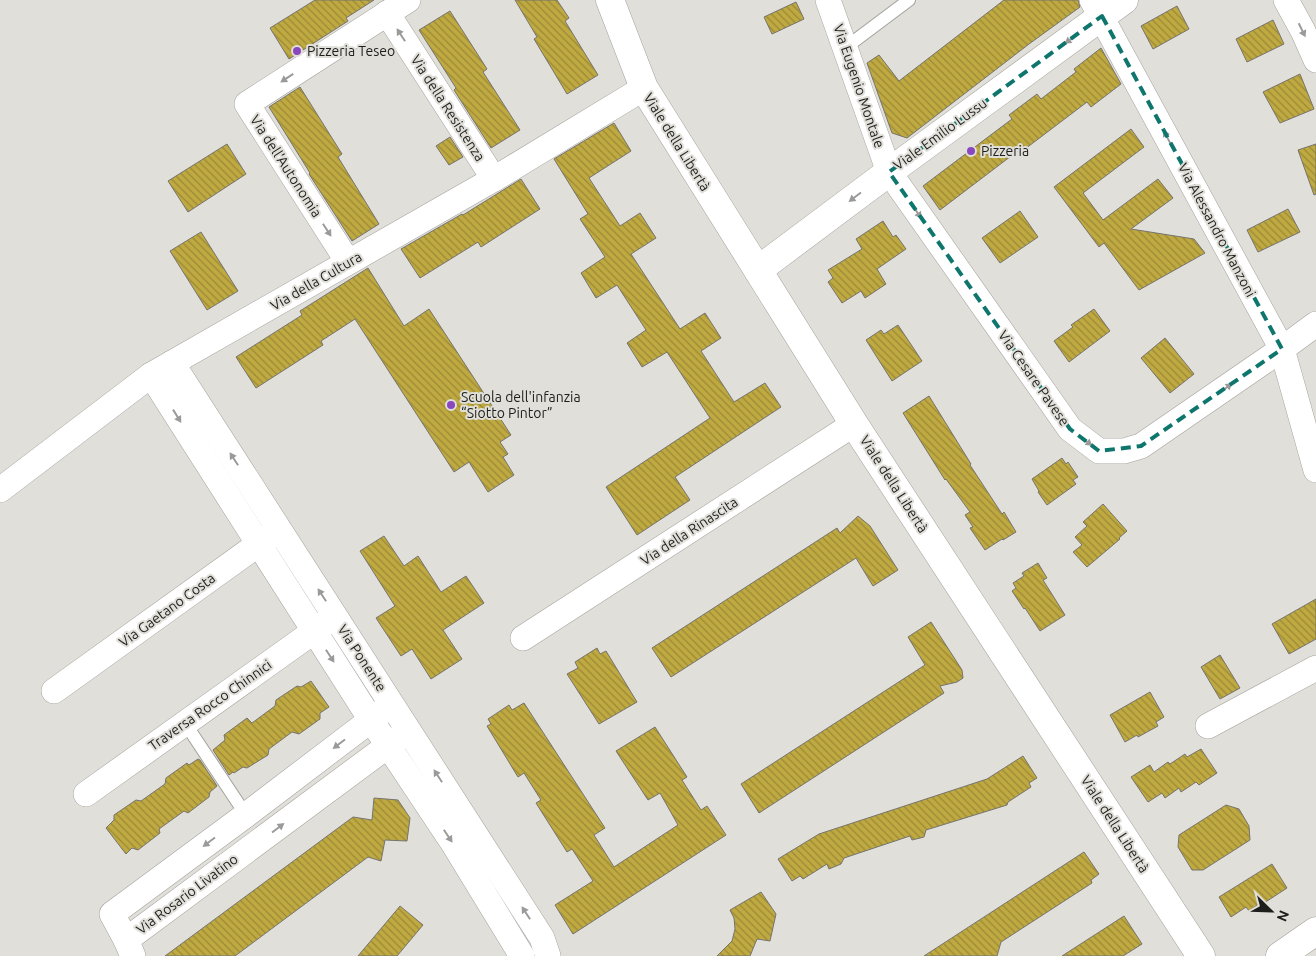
<svg xmlns="http://www.w3.org/2000/svg" width="1316" height="956" viewBox="0 0 1316 956" font-family="Ubuntu,sans-serif">
<defs>
<pattern id="building-back-hatch" width="6" height="6" patternUnits="userSpaceOnUse" patternTransform="scale(1.25)"><rect width="6" height="6" fill="#bfa941"/><path d="M-1 5l2 2M0 0l6 6M5-1l2 2" fill="none" stroke="#9b8936"/></pattern>
</defs>
<rect width="100%" height="100%" fill="#e0dfd9"/>
<g fill="url(#building-back-hatch)" stroke="#75746f">
<polygon points="315,0 374,0 346,18 348,21 289,59 270,28"/>
<polygon points="515,0 557,0 569,18 565,21 598,75 567,94 534,39 537,37"/>
<polygon points="1004,0 1078,0 1080,7 1029,44 907,138 892,133 867,63 879,55 899,81"/>
<polygon points="796,2 804,19 772,34 764,17"/>
<polygon points="1177,6 1189,29 1153,49 1141,26"/>
<polygon points="450,11 487,69 483,72 520,130 491,148 454,90 456,88 419,30"/>
<polygon points="1273,20 1284,44 1247,62 1236,39"/>
<polygon points="1101,48 1121,84 1091,107 1087,102 1021,152 1019,150 940,210 923,186 1012,119 1009,115 1037,94 1041,99 1076,72 1074,69"/>
<polygon points="1300,74 1314,109 1280,123 1263,92"/>
<polygon points="300,87 342,154 338,157 379,224 352,241 309,174 310,173 269,107"/>
<polygon points="614,123 631,151 589,178 620,226 640,213 656,238 631,254 680,329 705,313 721,338 701,351 734,402 765,383 781,407 675,477 690,500 637,535 606,487 710,418 667,352 642,367 627,343 646,330 617,285 596,298 581,273 605,257 580,219 588,214 554,159"/>
<polygon points="1131,129 1144,147 1083,193 1103,220 1158,179 1173,198 1131,229 1194,239 1205,253 1139,290 1104,243 1099,247 1054,187"/>
<polygon points="450,137 463,157 449,165 436,146"/>
<polygon points="227,144 246,174 188,212 168,181"/>
<polygon points="1316,144 1316,194 1314,195 1298,150"/>
<polygon points="521,179 540,209 481,247 478,242 420,278 401,249 462,214 463,215"/>
<polygon points="1288,209 1300,232 1258,252 1247,230"/>
<polygon points="1020,211 1038,237 1000,263 982,238"/>
<polygon points="883,221 893,237 896,235 906,249 877,269 886,284 865,298 861,291 842,303 828,282 833,278 828,270 862,249 856,239"/>
<polygon points="201,232 238,291 207,310 170,251"/>
<polygon points="368,268 404,326 429,309 511,435 500,442 508,454 503,457 514,475 488,492 469,462 454,472 355,319 321,341 323,345 256,388 236,357 302,315 300,311"/>
<polygon points="1094,309 1110,331 1069,362 1054,341 1073,327 1071,325"/>
<polygon points="898,325 922,361 892,381 866,340 881,330 884,334"/>
<polygon points="1165,338 1194,374 1170,393 1141,358"/>
<polygon points="929,396 971,464 970,465 1002,514 1004,512 1016,532 1003,540 1002,539 985,550 970,528 973,527 965,515 970,512 946,479 945,480 903,413"/>
<polygon points="1062,458 1066,464 1068,462 1078,477 1073,480 1076,484 1047,505 1038,492 1039,491 1032,479"/>
<polygon points="1103,504 1127,531 1119,538 1120,539 1087,567 1073,552 1082,545 1075,537 1087,526 1083,522"/>
<polygon points="858,516 870,526 898,570 873,586 856,558 671,677 652,648 837,528 840,533"/>
<polygon points="384,536 404,566 418,556 441,592 466,576 484,603 443,630 462,659 431,679 412,649 401,656 376,618 395,606 360,551"/>
<polygon points="1038,563 1047,578 1043,580 1065,615 1040,631 1025,608 1024,609 1012,591 1016,588 1013,583 1024,576 1022,573"/>
<polygon points="1316,599 1316,639 1289,654 1272,624"/>
<polygon points="931,622 962,670 963,678 957,682 940,686 944,693 759,813 741,784 925,665 908,637"/>
<polygon points="597,648 600,654 606,651 637,702 599,724 567,674 578,668 575,662"/>
<polygon points="1220,655 1240,688 1220,699 1201,667"/>
<polygon points="311,681 329,707 320,713 320,719 299,734 292,732 269,749 268,755 247,768 243,767 234,773 233,772 229,775 213,750 225,740 224,735 247,718 252,723 275,706 276,700 297,686 301,687"/>
<polygon points="1150,692 1164,717 1156,722 1158,726 1138,737 1137,735 1125,742 1110,715"/>
<polygon points="524,703 605,828 594,835 614,867 678,825 660,793 648,800 616,751 655,727 687,777 682,780 701,810 707,806 726,835 573,934 555,905 593,881 572,849 567,852 536,803 541,800 524,773 518,777 487,726 491,724 488,719 509,705 512,710"/>
<polygon points="1201,749 1217,773 1199,785 1196,782 1181,792 1179,788 1165,798 1162,793 1148,802 1131,777 1150,765 1154,772 1168,762 1170,764 1185,754 1187,757"/>
<polygon points="1023,756 1037,778 1029,783 1031,787 1008,802 1007,805 926,830 924,837 912,840 910,836 844,858 841,864 829,869 827,864 803,879 800,876 792,881 778,859 819,834 987,779"/>
<polygon points="198,759 200,760 217,786 210,792 209,797 188,813 184,811 159,829 160,833 138,850 132,848 126,854 106,828 114,820 114,815 136,800 141,801 165,784 166,778 187,763 189,765"/>
<polygon points="374,798 398,800 410,818 407,841 385,840 381,861 368,857 235,956 165,956 353,817 372,820"/>
<polygon points="1226,805 1239,809 1249,826 1250,840 1203,870 1192,870 1178,847 1179,835"/>
<polygon points="1084,852 1099,874 1091,880 1092,883 1001,942 997,956 924,956"/>
<polygon points="1272,864 1287,888 1261,905 1260,903 1249,911 1246,907 1231,917 1219,897"/>
<polygon points="761,892 776,914 770,941 757,939 750,956 717,956 732,941 735,929 734,918 730,910"/>
<polygon points="400,906 423,925 397,956 358,956"/>
<polygon points="1124,916 1142,944 1123,956 1062,956"/>
</g>
<g fill="none" stroke-linecap="round" stroke-linejoin="round">
<defs>
<g id="service">
<polyline points="845,48 909,0"/>
<polyline points="185,723 246,815"/>
</g>
<g id="minor">
<polyline points="828,0 889,172 1070,429 1099,451 1124,451 1141,446 1282,349 1316,324"/>
<polyline points="1092,0 1282,349 1316,470"/>
<polyline points="1286,0 1303,31 1316,60"/>
<polyline points="387,13 494,179"/>
<polyline points="348,262 247,104 408,0"/>
<polyline points="172,363 542,938 548,956"/>
<polyline points="151,375 371,720 453,843 522,956"/>
<polyline points="0,490 151,375 494,179 644,88"/>
<polyline points="523,638 854,424"/>
<polyline points="54,691 271,535"/>
<polyline points="1208,726 1316,668"/>
<polyline points="86,794 327,622"/>
<polyline points="126,940 401,736"/>
<polyline points="133,956 126,940 112,914 246,815 384,710"/>
</g>
<g id="tertiary">
<polyline points="610,0 644,88 854,424 1201,956"/>
<polyline points="758,270 889,172 1124,0"/>
<polyline points="1280,956 1316,931"/>
</g>
</defs>
<use href="#service" stroke="#a4a29d" stroke-width="14"/>
<use href="#minor" stroke="#a4a29d" stroke-width="26"/>
<use href="#tertiary" stroke="#a4a29d" stroke-width="29"/>
<use href="#service" stroke="#fff" stroke-width="12"/>
<use href="#minor" stroke="#fff" stroke-width="25"/>
<use href="#tertiary" stroke="#fff" stroke-width="28"/>
</g>
<defs><path id="oneway-solid" d="M-6-.8H1V-3.2L6.5 0L1 3.2V.8H-6Z" transform="scale(1.25)"/></defs>
<g fill="#9a9a99">
<use href="#oneway-solid" transform="translate(1302 30) rotate(64)"/>
<use href="#oneway-solid" transform="translate(401 35) rotate(-123)"/>
<use href="#oneway-solid" transform="translate(1071 39) rotate(144)"/>
<use href="#oneway-solid" transform="translate(287 78) rotate(147)"/>
<use href="#oneway-solid" transform="translate(1167 137) rotate(-118)"/>
<use href="#oneway-solid" transform="translate(855 197) rotate(143)"/>
<use href="#oneway-solid" transform="translate(917 212) rotate(55)"/>
<use href="#oneway-solid" transform="translate(327 230) rotate(57)"/>
<use href="#oneway-solid" transform="translate(1226 388) rotate(-35)"/>
<use href="#oneway-solid" transform="translate(177 416) rotate(58)"/>
<use href="#oneway-solid" transform="translate(1086 441) rotate(36)"/>
<use href="#oneway-solid" transform="translate(234 459) rotate(-123)"/>
<use href="#oneway-solid" transform="translate(322 595) rotate(-123)"/>
<use href="#oneway-solid" transform="translate(330 656) rotate(57)"/>
<use href="#oneway-solid" transform="translate(339 744) rotate(143)"/>
<use href="#oneway-solid" transform="translate(438 776) rotate(-123)"/>
<use href="#oneway-solid" transform="translate(278 828) rotate(-37)"/>
<use href="#oneway-solid" transform="translate(448 836) rotate(56)"/>
<use href="#oneway-solid" transform="translate(209 842) rotate(143)"/>
<use href="#oneway-solid" transform="translate(526 913) rotate(-123)"/>
</g>
<path fill="none" stroke="#0f766e" stroke-width="4" stroke-dasharray="10 6" stroke-linejoin="round" d="M1102 16 1282 349 1141 446 1099 451 1070 429 889 172Z"/>
<g fill="#8948bd" stroke="#e0dfd9" stroke-width="2">
<circle cx="297" cy="51" r="5"/>
<circle cx="971" cy="151" r="5"/>
<circle cx="451" cy="405" r="5"/>
</g>
<g text-anchor="middle" stroke-width="4" stroke-linejoin="round" paint-order="stroke">
<g font-size="14" fill="#1e1e1c" stroke="#e0dfd9" text-anchor="start">
<text x="307" y="56">Pizzeria Teseo</text>
<text x="981" y="156">Pizzeria</text>
<text x="461" y="402">Scuola dell'infanzia<tspan x="461" dy="16">“Siotto Pintor”</tspan></text>
</g>
<g font-size="14" fill="#1e1e1c" stroke="#e0dfd9">
<text transform="translate(859 86) rotate(71)" y="5">Via Eugenio Montale</text>
<text transform="translate(448 108) rotate(57)" y="5">Via della Resistenza</text>
<text transform="translate(940 134) rotate(-36)" y="5">Viale Emilio Lussu</text>
<text transform="translate(677 142) rotate(58)" y="5">Viale della Libertà</text>
<text transform="translate(286 166) rotate(57)" y="5">Via dell'Autonomia</text>
<text transform="translate(1217 230) rotate(62)" y="5">Via Alessandro Manzoni</text>
<text transform="translate(316 281) rotate(-30)" y="5">Via della Cultura</text>
<text transform="translate(1034 378) rotate(55)" y="5">Via Cesare Pavese</text>
<text transform="translate(894 484) rotate(57)" y="5">Viale della Libertà</text>
<text transform="translate(689 531) rotate(-33)" y="5">Via della Rinascita</text>
<text transform="translate(167 610) rotate(-36)" y="5">Via Gaetano Costa</text>
<text transform="translate(362 658) rotate(57)" y="5">Via Ponente</text>
<text transform="translate(210 705) rotate(-35)" y="5">Traversa Rocco Chinnici</text>
<text transform="translate(1115 824) rotate(57)" y="5">Viale della Libertà</text>
<text transform="translate(187 894) rotate(-37)" y="5">Via Rosario Livatino</text>
</g>
</g>
<g transform="translate(1271 911) rotate(113)" stroke="#e0dfd9" stroke-width="4" paint-order="stroke">
<path d="M0-4L9 19L0 12L-9 19Z" fill="#1e1e1c"/>
<text y="-8" font-size="14" font-weight="bold" text-anchor="middle" fill="#1e1e1c">N</text>
</g>
</svg>
